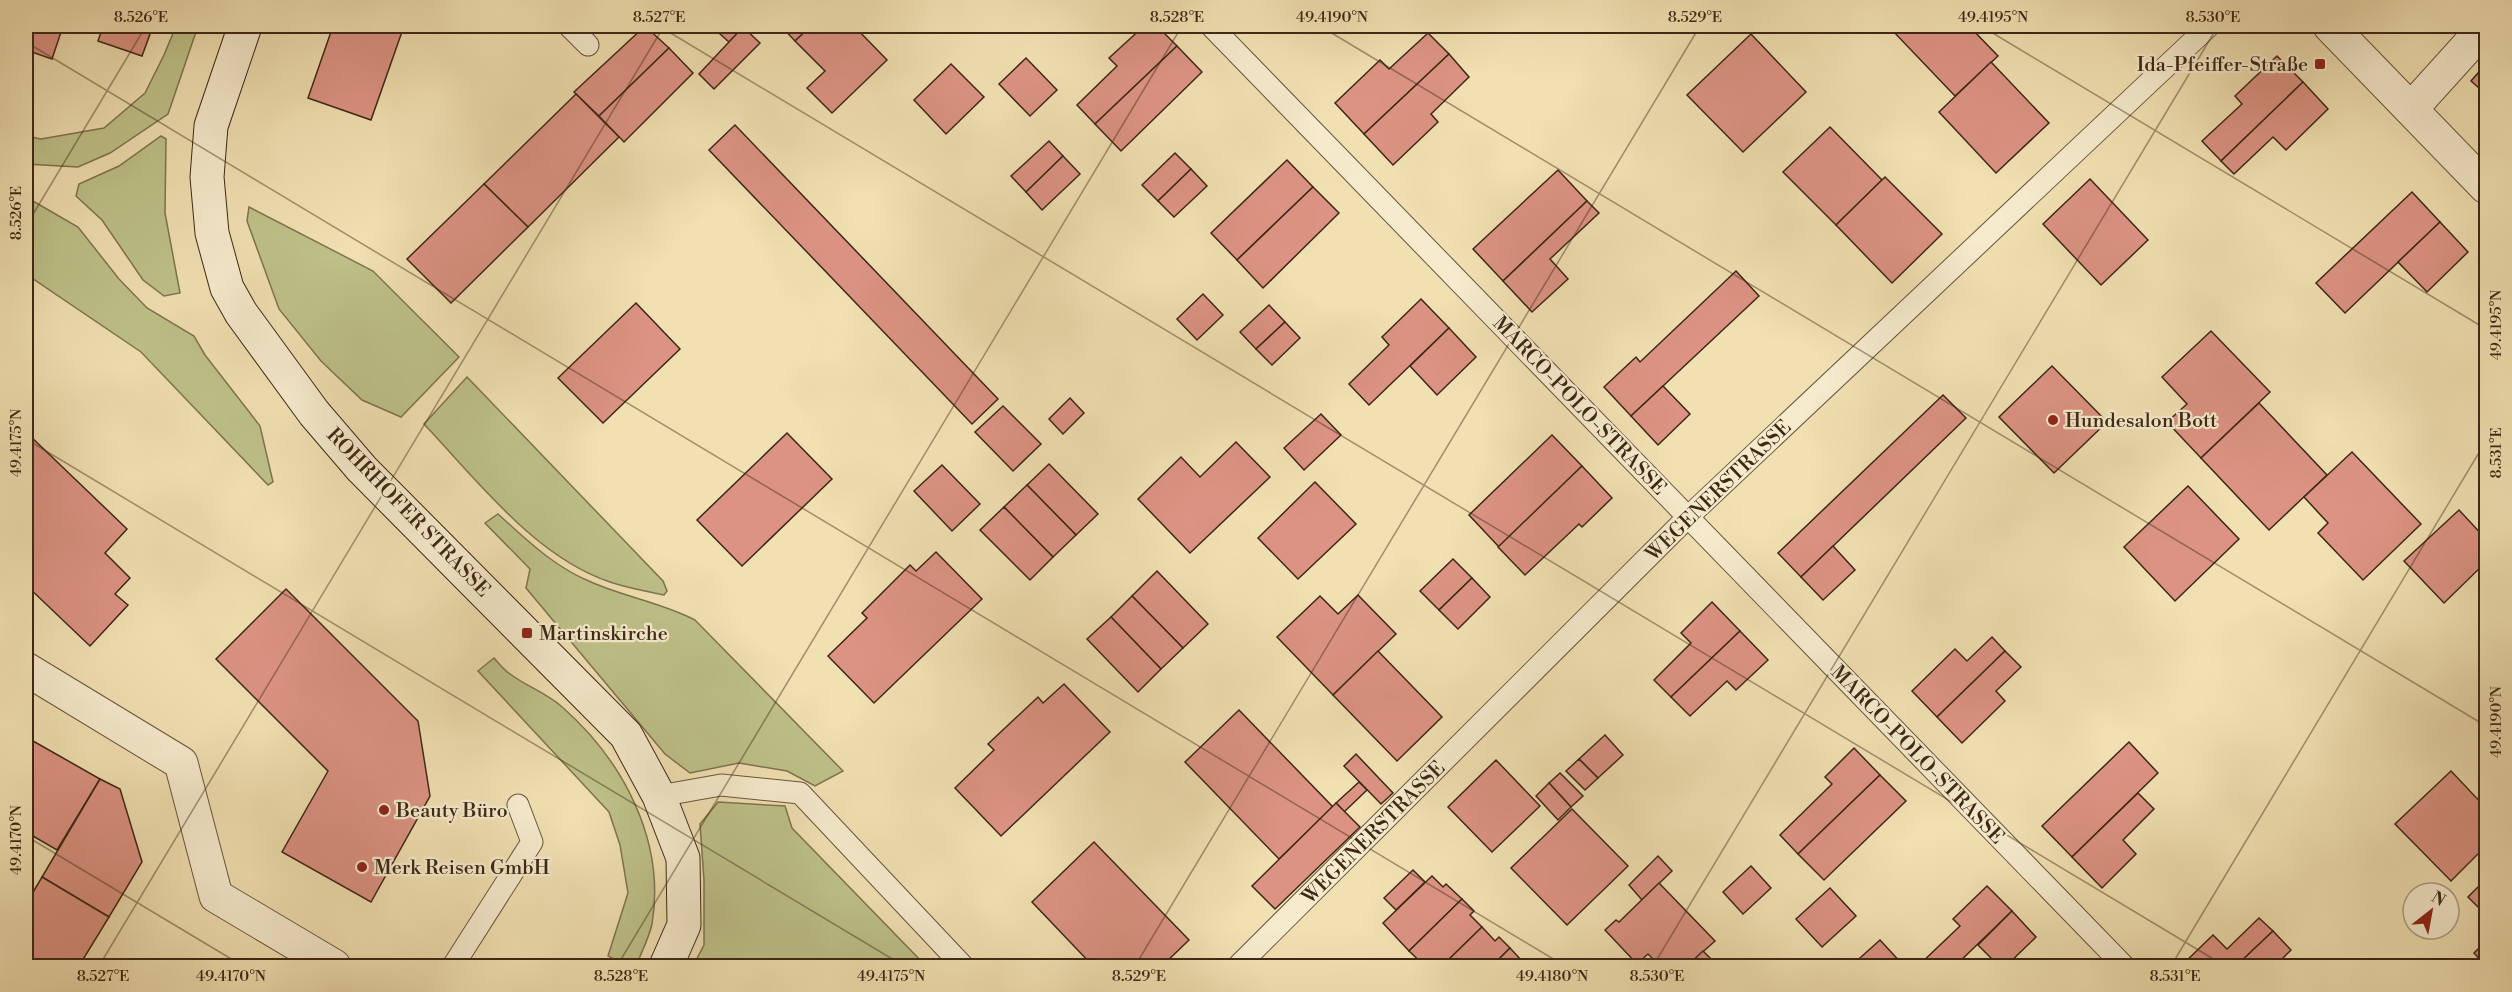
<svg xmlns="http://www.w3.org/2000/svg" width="2512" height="992" viewBox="0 0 2512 992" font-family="'Libre Bodoni',serif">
<rect width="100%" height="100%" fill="#f1e0b2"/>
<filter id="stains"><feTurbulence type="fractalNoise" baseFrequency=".00333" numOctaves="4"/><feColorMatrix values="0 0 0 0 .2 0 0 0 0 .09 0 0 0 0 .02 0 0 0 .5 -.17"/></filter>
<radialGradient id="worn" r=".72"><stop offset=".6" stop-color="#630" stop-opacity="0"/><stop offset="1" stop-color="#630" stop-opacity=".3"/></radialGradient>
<g fill="#bec189" stroke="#7e744f" stroke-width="1.5">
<polygon points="176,26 198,26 168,114 110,153 78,167 26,164 26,136 41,139 104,128 145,93 164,55"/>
<polygon points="161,136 166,139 165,213 180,293 164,296 143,280 102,220 76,196 79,184 119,166"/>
<polygon points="26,197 78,227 119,279 147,308 194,336 205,355 260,426 273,482 268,485 141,352 26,274"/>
<polygon points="249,207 373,271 459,357 401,417 362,400 321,361 279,309 247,221"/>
<path d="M467 377 663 581 667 591 664 595C646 591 627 588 610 582 535 557 477 480 424 424Z"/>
<path d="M498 514C527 540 554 567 591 582 625 597 662 603 695 620L843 771 815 786 787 771 739 763 690 773 665 754 526 588 530 569 485 523Z"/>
<path d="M494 658C499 664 504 670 510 674 526 686 546 693 561 706 622 759 666 840 652 924 649 938 641 953 636 966H626L608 956 628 893 620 845 609 812 478 671Z"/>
<polygon points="718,802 785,806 792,828 926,966 693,966 704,945 704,880 700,824"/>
</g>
<g fill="#dc9383" stroke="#3d2715" stroke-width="1.5">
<polygon points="26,26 63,26 52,59 26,50"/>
<polygon points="103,26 153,26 142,56 98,41"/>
<polygon points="333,26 404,26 371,120 308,98"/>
<polygon points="645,26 669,48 599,116 574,92"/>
<polygon points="711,26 745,26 729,42"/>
<polygon points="781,26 811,26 795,41"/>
<polygon points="811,26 854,26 887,60 832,113 807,88 825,71 795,41"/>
<polygon points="1144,26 1157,26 1177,46 1095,124 1077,105 1117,66 1109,58"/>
<polygon points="1893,26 1969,26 1998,56 1955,96 1890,28"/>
<polygon points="743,27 760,43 714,89 699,74"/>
<polygon points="1428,33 1449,54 1364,134 1335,103 1380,60 1389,69"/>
<polygon points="1751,34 1806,92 1743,152 1687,95"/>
<polygon points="1177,46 1202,72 1121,151 1095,124"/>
<polygon points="669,48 693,73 624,142 599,116"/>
<polygon points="1449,54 1469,77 1431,114 1438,122 1393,165 1364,134"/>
<polygon points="2277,56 2303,82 2221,161 2202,141 2242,104 2235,96"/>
<polygon points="1026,58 1057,90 1030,116 999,84"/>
<polygon points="1991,62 2049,123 1996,173 1939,112"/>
<polygon points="951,64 984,97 946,134 914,100"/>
<polygon points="2486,64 2486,94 2471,81"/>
<polygon points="2303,82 2328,109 2286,150 2273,137 2234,174 2221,161"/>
<polygon points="576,94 619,137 528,227 484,184"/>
<polygon points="735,125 998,399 972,424 709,150"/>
<polygon points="1830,127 1882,180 1836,225 1783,172"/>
<polygon points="1049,141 1063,156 1026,192 1011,176"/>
<polygon points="1175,153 1191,169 1158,201 1142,185"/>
<polygon points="1063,156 1080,174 1042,210 1026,192"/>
<polygon points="1287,160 1313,187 1237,260 1211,233"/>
<polygon points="1191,169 1207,186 1174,217 1158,201"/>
<polygon points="1558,170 1587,201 1503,281 1473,249"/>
<polygon points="1885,177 1942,234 1892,283 1836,225"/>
<polygon points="2090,179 2148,240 2101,285 2043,224"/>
<polygon points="484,184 528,227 451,303 407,259"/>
<polygon points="1313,187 1339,213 1263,288 1237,260"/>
<polygon points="2412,192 2440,222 2345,313 2316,283"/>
<polygon points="1587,201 1599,213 1550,259 1568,279 1532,312 1503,281"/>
<polygon points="2440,222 2468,252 2427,292 2398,262"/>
<polygon points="1736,271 1759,296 1631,416 1604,387 1636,357 1640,362"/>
<polygon points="1203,294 1223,315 1197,340 1177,319"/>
<polygon points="1421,299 1449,328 1369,405 1349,384 1389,345 1382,337"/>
<polygon points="636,303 680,349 603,423 558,378"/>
<polygon points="1269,305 1285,322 1256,349 1240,332"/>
<polygon points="1285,322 1300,338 1272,365 1256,349"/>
<polygon points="1449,328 1476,357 1437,395 1410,366"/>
<polygon points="2211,331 2270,392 2201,458 2167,422 2187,404 2162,377"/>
<polygon points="2052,366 2107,422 2054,473 1999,417"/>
<polygon points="1663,386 1690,414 1658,445 1631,416"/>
<polygon points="1943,395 1966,418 1801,577 1778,553"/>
<polygon points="1070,398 1084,413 1063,434 1049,419"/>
<polygon points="2259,403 2327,475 2269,530 2201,458"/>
<polygon points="1003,406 1041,444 1013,471 975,432"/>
<polygon points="1321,414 1341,435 1304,470 1284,448"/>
<polygon points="26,432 127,529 105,553 130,578 115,594 128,605 90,646 26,585"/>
<polygon points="787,433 832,479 742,566 697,520"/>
<polygon points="1552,435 1582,466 1499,547 1469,515"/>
<polygon points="1236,442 1270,477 1190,553 1138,499 1181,457 1200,477"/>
<polygon points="2352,452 2421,524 2363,580 2318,533 2328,523 2304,497"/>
<polygon points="1049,464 1098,514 1076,535 1027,485"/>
<polygon points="942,465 980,504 952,531 914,491"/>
<polygon points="1582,466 1612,498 1582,527 1579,524 1525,575 1498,547"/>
<polygon points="1315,482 1356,524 1298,579 1258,538"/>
<polygon points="1027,485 1076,535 1053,557 1004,507"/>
<polygon points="2188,486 2239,539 2175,601 2124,547"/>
<polygon points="1004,507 1053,557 1030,580 980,530"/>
<polygon points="2459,510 2486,539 2486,562 2444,603 2404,561"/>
<polygon points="1833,546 1855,570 1823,600 1801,577"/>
<polygon points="936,552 982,599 874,703 828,656 867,618 862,613 910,565 916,571"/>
<polygon points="1453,559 1472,578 1439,610 1420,591"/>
<polygon points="1157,571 1208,624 1183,648 1132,596"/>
<polygon points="1472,578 1490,597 1458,629 1439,610"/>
<polygon points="286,589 418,721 430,796 371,902 282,852 328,771 216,659"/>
<polygon points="1358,595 1396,634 1333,695 1277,637 1320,596 1338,614"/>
<polygon points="1132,596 1183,648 1161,669 1111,617"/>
<polygon points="1712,602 1740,631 1671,697 1654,680 1691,643 1681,633"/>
<polygon points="1111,617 1161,669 1138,692 1087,639"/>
<polygon points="1740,631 1768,660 1736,690 1727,681 1690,716 1671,697"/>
<polygon points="1992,637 2005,651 1937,717 1912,691 1955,649 1967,661"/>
<polygon points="1378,651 1442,717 1397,761 1333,695"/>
<polygon points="2005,651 2021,667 1996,691 2005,701 1962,743 1937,717"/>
<polygon points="1064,684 1110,732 1001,836 955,788 994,750 988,744 1038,697 1043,703"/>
<polygon points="1239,710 1333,807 1279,859 1185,762"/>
<polygon points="1605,735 1623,755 1598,778 1579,759"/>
<polygon points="26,737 100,779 57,850 26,832"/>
<polygon points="2129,742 2158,773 2072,857 2042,826"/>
<polygon points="1854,748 1880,775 1798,854 1780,835 1832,784 1825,777"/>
<polygon points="1356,754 1393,793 1381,804 1344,766"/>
<polygon points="1579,759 1598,778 1585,790 1566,771"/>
<polygon points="1496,760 1540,806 1492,852 1448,807"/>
<polygon points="2451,771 2486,808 2486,846 2451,881 2395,824"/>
<polygon points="1560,773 1583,796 1571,807 1549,783"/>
<polygon points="1880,775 1906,801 1824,880 1798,854"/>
<polygon points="100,779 120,789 142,862 109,917 42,877"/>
<polygon points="1359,782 1367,790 1344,812 1336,803"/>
<polygon points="1549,783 1571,807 1558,820 1536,796"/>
<polygon points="2138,793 2154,809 2123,840 2136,854 2102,888 2072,857"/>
<polygon points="1336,803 1360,827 1275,909 1252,886"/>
<polygon points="1572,809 1628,866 1567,925 1511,868"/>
<polygon points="1094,842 1189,940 1162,966 1093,966 1032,902"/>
<polygon points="1658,856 1672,871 1642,900 1629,885"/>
<polygon points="1751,866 1771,888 1743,914 1723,892"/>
<polygon points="1413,870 1425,882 1396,910 1384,898"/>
<polygon points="1432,876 1443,887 1446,884 1462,899 1409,951 1383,923"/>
<polygon points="42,877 109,917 79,966 26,966 26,904"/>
<polygon points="2486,879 2486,915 2468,897"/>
<polygon points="1659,883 1715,941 1687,966 1660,966 1648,954 1637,964 1605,930 1616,920 1619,922"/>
<polygon points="1987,886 2012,911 1955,966 1918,966 1960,926 1953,919"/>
<polygon points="1830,888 1856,916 1822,947 1796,919"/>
<polygon points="1462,899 1474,911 1470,915 1482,927 1442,966 1425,966 1409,951"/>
<polygon points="2012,911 2036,937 2006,966 1999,966 1978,945"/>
<polygon points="2259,918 2273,931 2236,966 2181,966 2213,935 2227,949"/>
<polygon points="1482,927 1495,941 1499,937 1510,948 1492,966 1442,966"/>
<polygon points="2273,931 2291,950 2275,966 2236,966"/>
<polygon points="1880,940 1904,966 1851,966"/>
<polygon points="2486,941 2486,966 2474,953"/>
<polygon points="1510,948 1523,962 1520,966 1492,966"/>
<polygon points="1703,951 1718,966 1687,966"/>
</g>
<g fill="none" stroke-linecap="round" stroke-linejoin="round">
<defs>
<g id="lane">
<polyline points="569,26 588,45"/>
<polyline points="1211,26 2124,966"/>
<polyline points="659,796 721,785 800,793 963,966"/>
<polyline points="453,966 532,842 518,805"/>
<polyline points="1238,966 1689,516 2209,26"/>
</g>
<g id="street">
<polyline points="2330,26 2486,187"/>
<polyline points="2411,109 2486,26"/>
<polyline points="26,669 181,763 216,896 334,966"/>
</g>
<polyline id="secondary" points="245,26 211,126 207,177 212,233 227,288 241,313 314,413 362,469 626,735 659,796 683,858 684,925 666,966"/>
</defs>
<use href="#lane" stroke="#6a553c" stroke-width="23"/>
<use href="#street" stroke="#6a553c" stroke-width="35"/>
<use href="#secondary" stroke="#3d2715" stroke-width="35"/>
<use href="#lane" stroke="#f6ebcd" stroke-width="21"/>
<use href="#street" stroke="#f6ebcd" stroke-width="33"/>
<use href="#secondary" stroke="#f6ebcd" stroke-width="33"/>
</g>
<path fill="none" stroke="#3d2715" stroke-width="1.5" stroke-opacity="0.45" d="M659 26 2225 966M1320 26 2486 726M1981 26 2486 329M26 42 1565 966M26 226 146 26M26 439 904 966M26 836 243 966M99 966 664 26M617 966 1182 26M1135 966 1700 26M1653 966 2218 26M2171 966 2486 441"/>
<g fill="#8f2418" stroke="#f6ebcd" stroke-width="2">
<rect x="2314" y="58" width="12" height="12" rx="3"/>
<circle cx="2053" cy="420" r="6"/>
<rect x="521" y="627" width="12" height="12" rx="3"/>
<circle cx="384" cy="810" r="6"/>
<circle cx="362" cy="867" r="6"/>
</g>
<g text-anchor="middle" stroke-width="4.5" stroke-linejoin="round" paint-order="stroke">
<g font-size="20" fill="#3d2715" stroke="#f6ebcd" text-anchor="start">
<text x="2308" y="71" text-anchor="end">Ida-Pfeiffer-Straße</text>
<text x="2065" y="427">Hundesalon Bott</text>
<text x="539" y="640">Martinskirche</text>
<text x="396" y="817">Beauty Büro</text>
<text x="374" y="874">Merk Reisen GmbH</text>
</g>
<g font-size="20" fill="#3d2715" stroke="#f6ebcd">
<text transform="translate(1580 405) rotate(46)" y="7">MARCO-POLO-STRASSE</text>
<text transform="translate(1718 490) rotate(-44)" y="7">WEGENERSTRASSE</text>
<text transform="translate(409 512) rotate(46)" y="7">ROHRHOFER STRASSE</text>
<text transform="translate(1918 754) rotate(46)" y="7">MARCO-POLO-STRASSE</text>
<text transform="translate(1373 832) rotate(-45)" y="7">WEGENERSTRASSE</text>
</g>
</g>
<rect width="2512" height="992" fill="none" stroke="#f1e0b2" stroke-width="66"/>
<g transform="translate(2431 911) rotate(31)"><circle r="28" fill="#f6ebcd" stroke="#ac9d83" stroke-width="1.5"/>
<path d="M0-4.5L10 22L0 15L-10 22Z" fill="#8f2418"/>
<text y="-9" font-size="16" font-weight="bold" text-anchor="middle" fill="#3d2715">N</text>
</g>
<rect x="33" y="33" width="2446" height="926" fill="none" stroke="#3d2715" stroke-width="2"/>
<g font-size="15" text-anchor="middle" fill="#3d2715">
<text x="141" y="22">8.526°E</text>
<text x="659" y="22">8.527°E</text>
<text x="1177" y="22">8.528°E</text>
<text x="1332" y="22">49.4190°N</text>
<text x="1695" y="22">8.529°E</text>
<text x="1993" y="22">49.4195°N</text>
<text x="2213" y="22">8.530°E</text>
<text transform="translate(16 213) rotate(-90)" y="5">8.526°E</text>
<text transform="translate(2496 325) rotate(-90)" y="5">49.4195°N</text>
<text transform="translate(16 443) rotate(-90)" y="5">49.4175°N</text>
<text transform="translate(2496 453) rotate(-90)" y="5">8.531°E</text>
<text transform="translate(2496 722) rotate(-90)" y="5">49.4190°N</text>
<text transform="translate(16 840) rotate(-90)" y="5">49.4170°N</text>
<text x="103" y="981">8.527°E</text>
<text x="231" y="981">49.4170°N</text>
<text x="621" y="981">8.528°E</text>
<text x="891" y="981">49.4175°N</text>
<text x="1139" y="981">8.529°E</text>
<text x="1552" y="981">49.4180°N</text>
<text x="1657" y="981">8.530°E</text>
<text x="2175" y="981">8.531°E</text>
</g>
<rect width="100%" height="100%" filter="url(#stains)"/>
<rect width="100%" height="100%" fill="url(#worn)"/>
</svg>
